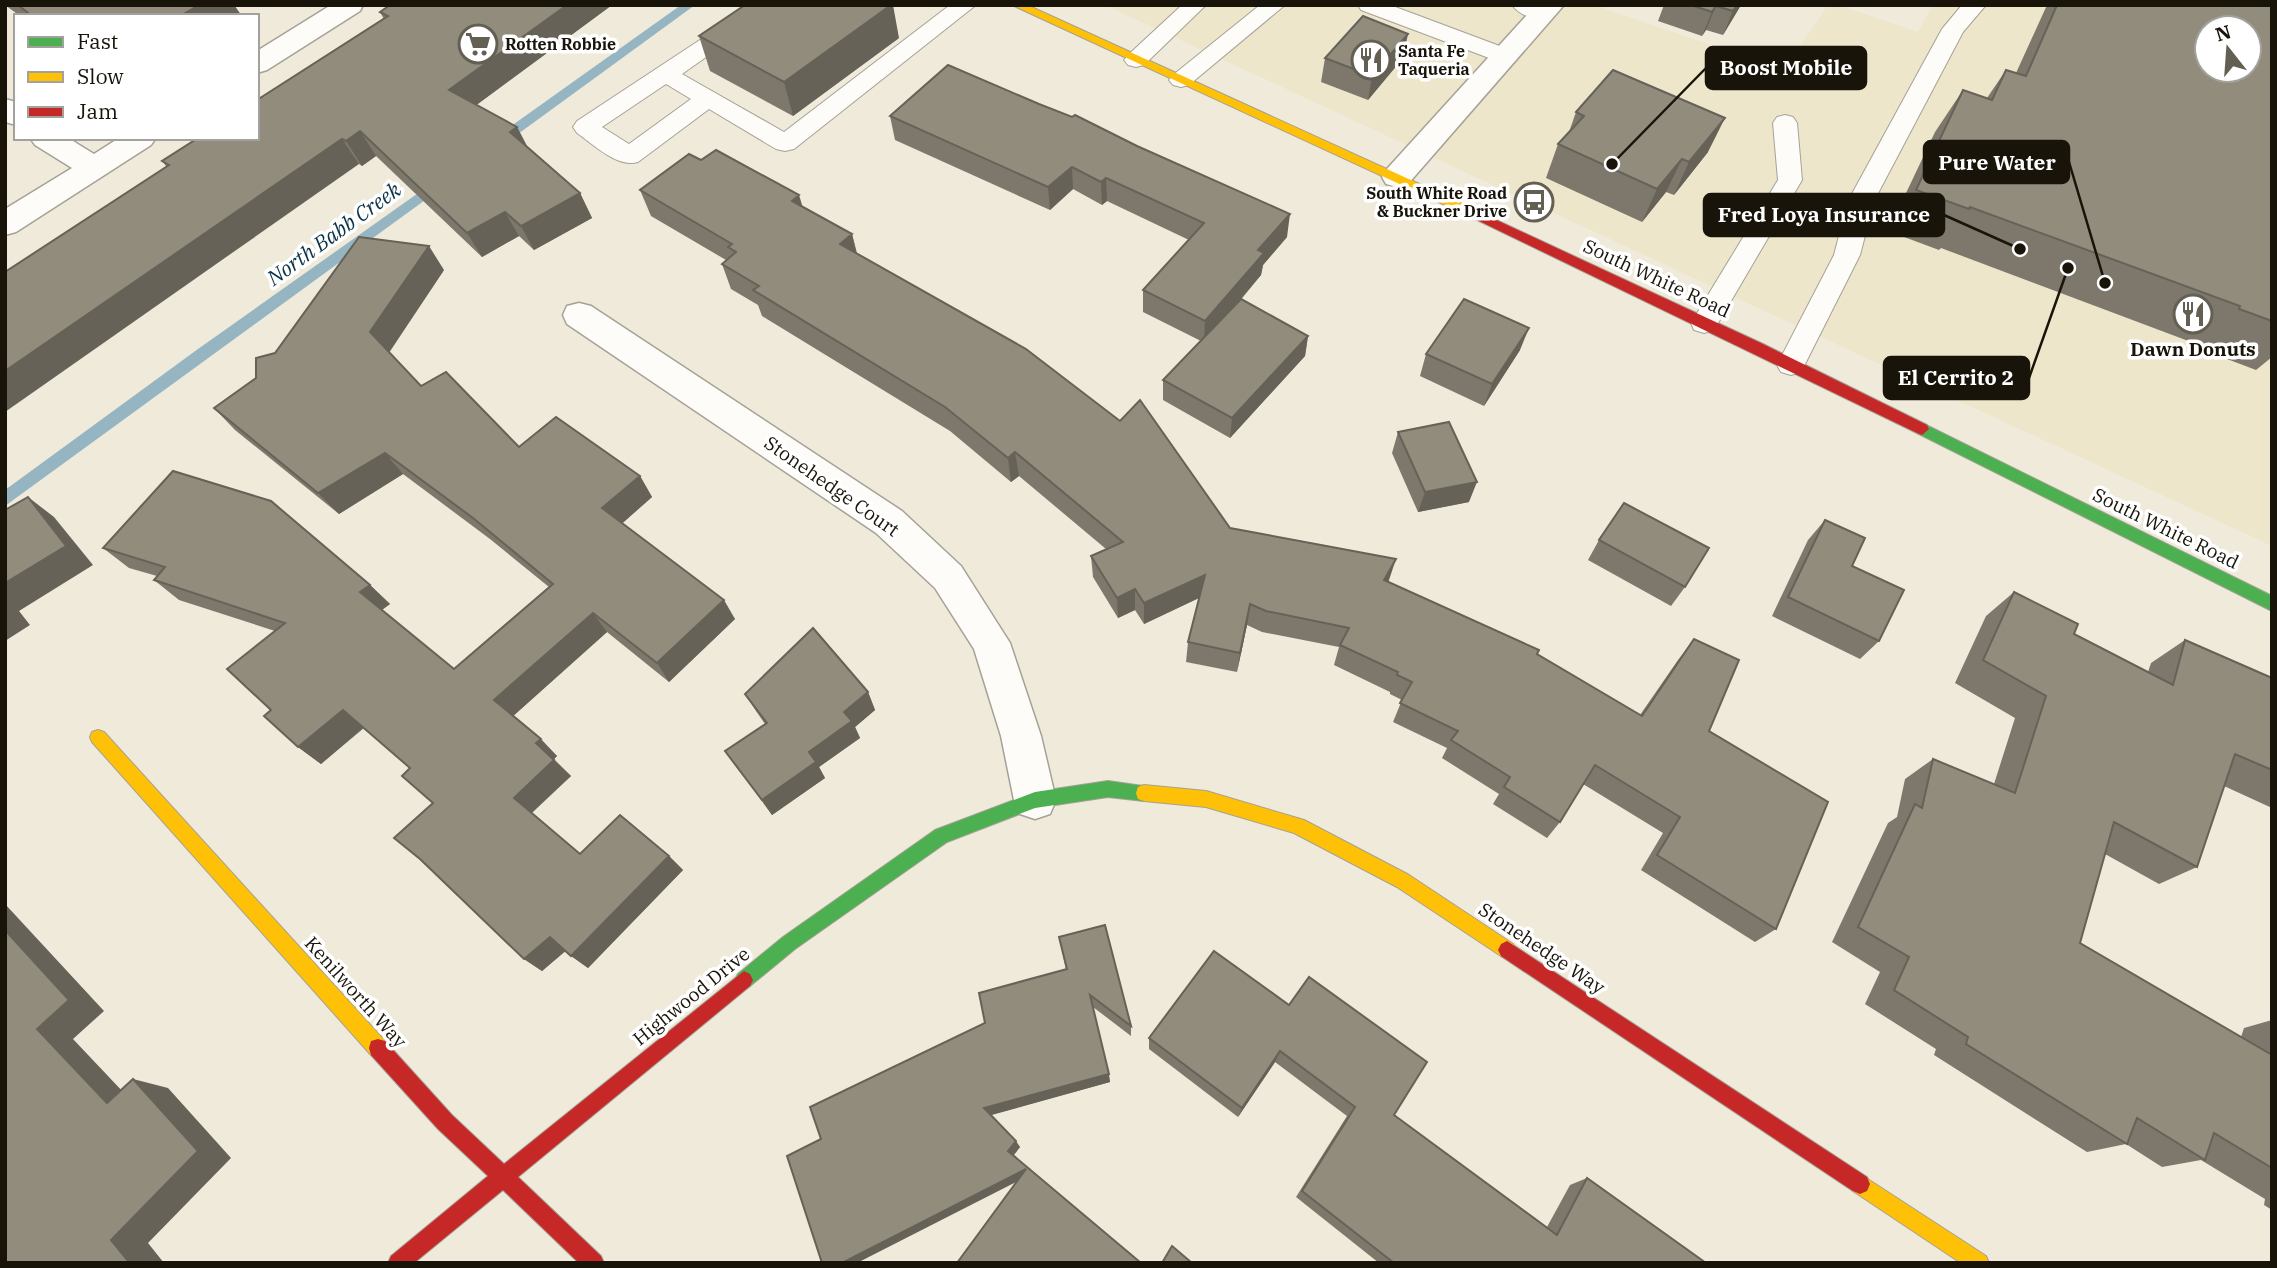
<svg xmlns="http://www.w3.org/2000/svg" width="2277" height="1268" viewBox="0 0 2277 1268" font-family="'IBM Plex Serif',serif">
<rect width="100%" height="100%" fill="#efeada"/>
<path fill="#eee6cb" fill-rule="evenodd" d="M1105 5H1594L1784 70 1828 5H1838L1918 32 1933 5H2272V546ZM2207 28H2249V70H2207Z"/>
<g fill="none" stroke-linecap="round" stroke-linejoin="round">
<g fill="#96b5c2" fill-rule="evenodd">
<polygon points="681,5 695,5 503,145 493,145 493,139"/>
<polygon points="438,179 445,184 443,187 5,506 5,490 198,349"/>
</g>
<defs>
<g id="lane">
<path d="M753 5H780L682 74 784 132 950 5H976L794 149 785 151 776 149 709 109 638 162C617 168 593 144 577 133L573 127 577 121ZM666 84 691 99 629 144 602 127Z"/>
<polygon points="1182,5 1206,5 1144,65 1136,67 1128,65 1124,60 1128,55"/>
<polygon points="1260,5 1285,5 1189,85 1181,87 1173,85 1169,80 1173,75"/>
<polygon points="1358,5 1390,5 1513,51 1516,56 1513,61 1505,63 1497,61 1361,10"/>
<path d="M1512 5H1542L1554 14 1551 19C1538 22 1520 16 1512 5Z"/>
<polygon points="1962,5 1986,5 1963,32 1874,201 1860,255 1801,372 1791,375 1781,372 1777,365 1834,255 1848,201 1942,29"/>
<polygon points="1785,115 1793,117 1797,123 1802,180 1714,330 1704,333 1694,330 1691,323 1778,180 1773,123 1777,117"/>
</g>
<g id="street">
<polygon points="331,5 363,5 360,11 267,70 257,73 257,51"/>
<polygon points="1536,5 1564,5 1408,184 1397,187 1386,184 1382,177 1386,170"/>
<polygon points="5,99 16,102 16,125 5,122"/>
<polygon points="30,138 68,138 94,154 119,138 156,138 151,145 16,232 5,235 5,209 72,168 35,145"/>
<polygon points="579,303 591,306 902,511 961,566 1010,643 1041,736 1056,800 1050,814 1035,819 1020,814 1014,800 1001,736 974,649 935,588 876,533 567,324 563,315 567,306"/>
</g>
<g id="fast">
<polygon points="1922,423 2272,596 2272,611 1917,433 1915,429 1917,425"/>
<polygon points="1108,781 1150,787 1152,793 1150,799 1144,801 1108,797 1035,808 947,842 795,949 750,986 744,989 738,986 735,980 738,974 783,937 935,830 1035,792"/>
</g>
<g id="slow">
<polygon points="1012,5 1027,5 1481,212 1483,215 1477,219 1473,218"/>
<polygon points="98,730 104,732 385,1041 387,1048 385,1055 378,1057 371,1055 92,742 90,737 92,732"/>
<polygon points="1144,785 1206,791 1304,820 1409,875 1513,944 1516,950 1513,956 1507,959 1501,956 1397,887 1294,833 1206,807 1144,801 1138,799 1136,793 1138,787"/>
<polygon points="1860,1174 1986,1256 1989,1263 1961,1263 1853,1191 1850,1184 1853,1177"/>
</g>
<g id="jam">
<polygon points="1477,211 1763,344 1927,425 1929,429 1922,435 1917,433 1473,218 1471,215"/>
<polygon points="1507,941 1867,1177 1870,1184 1867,1191 1860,1194 1853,1191 1501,956 1498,950 1501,944"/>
<polygon points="744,971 750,974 753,980 750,986 518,1177 601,1256 604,1263 579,1263 503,1190 414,1263 388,1263 391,1256 488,1176 438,1129 371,1055 369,1048 371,1041 378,1039 385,1041 452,1115 504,1164"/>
</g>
</defs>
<use href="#lane" stroke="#a5a196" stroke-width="2"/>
<use href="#street" stroke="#a5a196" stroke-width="3"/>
<use href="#fast" stroke="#a5a196" stroke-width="2"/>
<use href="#slow" stroke="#a5a196" stroke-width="2"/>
<use href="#jam" stroke="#a5a196" stroke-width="2"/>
<use href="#lane" fill="#fdfcf9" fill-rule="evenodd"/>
<use href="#street" fill="#fdfcf9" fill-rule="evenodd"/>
<use href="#fast" fill="#4caf50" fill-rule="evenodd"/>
<use href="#slow" fill="#ffc107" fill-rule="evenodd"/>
<use href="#jam" fill="#c62828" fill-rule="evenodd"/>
</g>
<g fill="#7e786c">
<polygon points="5,5 234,5 241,15 20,16"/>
<polygon points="390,5 612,5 476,105 517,127 527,146 580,193 592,218 534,250 519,236 482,257 376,156 362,166 359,164 166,166 162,161 384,19 380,12"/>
<polygon points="1664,5 1741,5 1723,35 1706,30 1702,36 1658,21"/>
<polygon points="2047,5 2272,5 2272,357 2256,370 2198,348 2199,345 1941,248 1939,250 1888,231 1935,132 1963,90 1987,98 2006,70 2016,73"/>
<polygon points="699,36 899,38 793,116 710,71"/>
<polygon points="1325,58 1403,58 1368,100 1321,82"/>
<polygon points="948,65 1287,237 1263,265 1261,275 1239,302 1308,336 1305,356 1230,438 1163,400 1163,380 1201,341 1143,312 1143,290 1189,240 1107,201 1102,205 1073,189 1050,210 895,140 890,116"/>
<polygon points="1576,112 1708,152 1674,195 1666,192 1642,222 1546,178 1558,144 1569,132"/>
<polygon points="701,160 803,207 852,234 857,253 1230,528 1389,580 1388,582 1537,654 1640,715 1678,660 1694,639 1709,731 1776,929 1755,942 1641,870 1663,833 1583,784 1560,822 1547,838 1493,804 1499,794 1442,758 1447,748 1393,722 1402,700 1390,694 1390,692 1334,665 1339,647 1262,632 1247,625 1237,672 1186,662 1188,642 1199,598 1144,624 1135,610 1118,618 1093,577 1091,556 1106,549 1019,476 1011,482 950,431 762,316 758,305 731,289 722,264 726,260 651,216 640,190"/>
<polygon points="444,270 389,353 421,386 519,447 640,476 652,497 622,523 735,619 669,682 607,632 513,716 557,756 554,759 571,776 532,813 580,854 669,856 683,870 588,968 565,951 542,971 524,959 433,803 410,768 364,728 321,764 298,747 271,710 275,631 179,600 154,580 157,576 129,568 103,548 370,585 390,604 382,610 454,669 549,587 490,539 403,474 339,514 235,430 214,408 256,378 275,353"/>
<polygon points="1520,350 1484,406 1420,376 1426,354"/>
<polygon points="1398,432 1469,502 1418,512 1392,453"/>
<polygon points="1825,520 1852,566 1879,641 1860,659 1772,616 1808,540"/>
<polygon points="1599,540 1685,587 1671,606 1588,560"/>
<polygon points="2014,592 2074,634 2148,672 2151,663 2185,640 2272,678 2272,808 2224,786 2197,867 2159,884 2105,854 2080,943 2241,1037 2244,1028 2272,1020 2272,1210 2264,1205 2265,1199 2201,1160 2162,1167 2126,1144 2087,1152 1934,1055 1936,1049 1865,1004 1880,972 1832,942 1888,823 1897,817 1905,779 1933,759 1994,784 2015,718 1955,683 1986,616"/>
<polygon points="868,692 875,710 855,727 860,738 819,767 825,778 772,815 725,751 765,724 756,711 745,694"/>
<polygon points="1059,937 1131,1026 1131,1036 1093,1007 1110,1082 990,1115 1020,1147 1014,1155 1017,1181 821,1139 985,1023 1066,970"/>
<polygon points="1214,951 1394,1115 1547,1227 1570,1185 1587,1178 1706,1263 1379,1263 1296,1197 1347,1116 1275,1062 1238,1117 1149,1049 1149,1038"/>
</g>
<g fill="#666258">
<polygon points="199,5 234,5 241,15 180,16"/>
<polygon points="567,5 612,5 463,115 449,90"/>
<polygon points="891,5 893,5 899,38 793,116 784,82"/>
<polygon points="1737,5 1741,5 1723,35 1733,11"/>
<polygon points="1716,6 1706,30 1702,36 1712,12"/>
<polygon points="1408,34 1403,58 1368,100 1372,76"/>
<polygon points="1725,118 1708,152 1674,195 1689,162"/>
<polygon points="517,127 530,152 510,132"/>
<polygon points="360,131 376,156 362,166 346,141"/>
<polygon points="342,139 359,164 5,412 5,371"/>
<polygon points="1682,159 1666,192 1642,222 1657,189"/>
<polygon points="1072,167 1073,189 1050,210 1048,187"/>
<polygon points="1106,178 1107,201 1102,205 1101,182"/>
<polygon points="580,193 592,218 534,250 521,226"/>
<polygon points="799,195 807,221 792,201"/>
<polygon points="505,212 519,236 482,257 467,233"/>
<polygon points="1290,214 1287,237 1263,265 1261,275 1204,342 1205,321 1258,250"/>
<polygon points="852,234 858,260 840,244"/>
<polygon points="429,246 444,270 387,355 370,332"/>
<polygon points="1529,328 1520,350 1484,406 1492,384"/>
<polygon points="1308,336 1305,356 1230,438 1232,418"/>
<polygon points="1015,452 1019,476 1011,482 1008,458"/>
<polygon points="385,453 403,474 339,514 318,493"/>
<polygon points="640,476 652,497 616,529 602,508"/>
<polygon points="1477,482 1469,502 1418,512 1425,492"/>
<polygon points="28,497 54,517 93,565 19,611 30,625 5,641 5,583"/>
<polygon points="1396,559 1389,580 1377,602 1384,580"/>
<polygon points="1205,575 1203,596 1144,624 1144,603"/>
<polygon points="370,585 390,604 380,611 360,592"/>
<polygon points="1135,589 1135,610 1118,618 1117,598"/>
<polygon points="724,600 735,619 669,682 657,663"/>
<polygon points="1250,604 1247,625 1237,672 1240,653"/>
<polygon points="593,613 607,632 511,718 494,700"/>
<polygon points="868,692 875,710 855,727 860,738 819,767 825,778 772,815 762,800 809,752 844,712"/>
<polygon points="343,710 364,727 321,764 298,747"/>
<polygon points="541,739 557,756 553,760 536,743"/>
<polygon points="554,760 571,776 531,813 514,798"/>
<polygon points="669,856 683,870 588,968 571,956"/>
<polygon points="5,904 104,1011 73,1039 142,1112 107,1103 37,1029 5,930"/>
<polygon points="550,937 568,949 542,971 524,959"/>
<polygon points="1280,1051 1275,1062 1238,1117 1242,1108"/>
<polygon points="1109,1074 1110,1082 988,1116 984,1108"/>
<polygon points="133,1079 168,1088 231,1158 148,1243 164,1263 128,1263 111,1240"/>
<polygon points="1016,1141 1020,1147 1012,1157 1008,1151"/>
<polygon points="1026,1169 1030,1175 857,1263 842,1263"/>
</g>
<g fill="#928c7d" stroke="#666258" stroke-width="2" fill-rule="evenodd">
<polygon points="18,5 199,5 180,16 32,16"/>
<polygon points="390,5 567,5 449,90 517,127 510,132 580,193 521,226 505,212 467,233 360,131 346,141 342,139 5,371 5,272 169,165 162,161 198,138 257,138 257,100 388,16 380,12"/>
<polygon points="745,5 891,5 784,82 699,36"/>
<polygon points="1691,5 1737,5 1733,11 1716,6 1712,12"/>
<path d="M2057 5H2272V321L2239 309 2240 306 1970 207 1969 209 1916 190 1963 90 1992 100 2006 70 2026 76ZM2207 28H2249V70H2207Z"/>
<polygon points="1363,16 1408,34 1372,76 1325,58"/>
<polygon points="948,65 1039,104 1072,117 1075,115 1137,146 1290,214 1258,250 1264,253 1205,321 1143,290 1204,223 1106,178 1101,182 1072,167 1048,187 890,116"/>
<polygon points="1613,70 1725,118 1689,162 1682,159 1657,189 1558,144 1584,116 1576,112"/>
<polygon points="716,150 799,195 792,201 852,234 840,244 1026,349 1120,421 1140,400 1230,528 1396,559 1384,580 1539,650 1537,654 1642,716 1694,639 1739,660 1709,731 1828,802 1776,929 1657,855 1680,817 1595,765 1560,822 1504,787 1510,777 1451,740 1458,731 1400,703 1412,682 1397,675 1398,672 1340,645 1349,628 1266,611 1250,604 1240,653 1188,642 1205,575 1144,603 1135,589 1117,598 1091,556 1123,542 1015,452 1008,458 945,407 753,290 759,286 722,264 736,252 728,247 732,244 640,190 689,154 701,160"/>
<polygon points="359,237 429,246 370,332 421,386 446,372 519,447 556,417 640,476 602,508 724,600 657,663 593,613 494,700 541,739 536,743 554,760 514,798 580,854 620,815 669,856 571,956 550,937 524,959 420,859 394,838 433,803 402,776 410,768 343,710 298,747 264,716 271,710 227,669 285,623 154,580 165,567 103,548 173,471 271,501 370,585 360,592 454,669 553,584 473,518 385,453 318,493 214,408 256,378 256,358 275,353"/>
<polygon points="1241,299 1308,336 1232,418 1163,380"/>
<polygon points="1464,299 1529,328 1492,384 1426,354"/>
<polygon points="1449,422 1477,482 1425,492 1398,432"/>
<polygon points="28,497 66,546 5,583 5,510"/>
<polygon points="1624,503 1709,548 1685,587 1599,540"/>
<polygon points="1825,520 1865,538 1852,566 1904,590 1879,641 1788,597"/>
<polygon points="2014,592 2078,624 2074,634 2173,685 2185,640 2272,678 2272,770 2235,754 2197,867 2114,822 2080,943 2272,1055 2272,1168 2214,1133 2205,1160 2137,1118 2127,1144 1966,1044 1968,1037 1894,990 1909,957 1858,927 1915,804 1922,808 1933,759 2015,793 2046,696 1983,660"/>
<polygon points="813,628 868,692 844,712 852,721 809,752 816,762 762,800 725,751 767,723 745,694"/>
<polygon points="1105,925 1131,1026 1090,995 1109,1074 984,1108 1016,1141 1008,1151 1141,1263 957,1263 1026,1169 842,1263 822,1263 787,1156 821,1139 810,1107 985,1023 979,993 1067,969 1059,937"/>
<polygon points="5,930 69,1000 37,1029 107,1103 133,1079 198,1151 111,1240 129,1262 128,1263 5,1263"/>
<polygon points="1214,951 1289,1005 1309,977 1427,1062 1394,1115 1557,1235 1587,1178 1706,1263 1394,1263 1302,1191 1355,1107 1280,1051 1242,1108 1149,1038"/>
<polygon points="1172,1246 1192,1263 1162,1263"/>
</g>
<defs>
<symbol id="supermarket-ring" viewBox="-11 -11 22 22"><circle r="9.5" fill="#fff" stroke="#635f53" stroke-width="1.5"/><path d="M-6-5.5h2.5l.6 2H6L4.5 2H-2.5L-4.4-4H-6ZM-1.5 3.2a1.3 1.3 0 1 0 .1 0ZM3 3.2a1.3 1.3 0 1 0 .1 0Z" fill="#635f53"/></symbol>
<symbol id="restaurant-ring" viewBox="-11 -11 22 22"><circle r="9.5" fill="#fff" stroke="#635f53" stroke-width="1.5"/><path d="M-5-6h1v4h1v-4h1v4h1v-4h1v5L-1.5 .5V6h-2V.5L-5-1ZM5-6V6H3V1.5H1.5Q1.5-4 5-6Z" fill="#635f53"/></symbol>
<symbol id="bus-ring" viewBox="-11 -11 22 22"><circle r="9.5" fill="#fff" stroke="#635f53" stroke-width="1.5"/><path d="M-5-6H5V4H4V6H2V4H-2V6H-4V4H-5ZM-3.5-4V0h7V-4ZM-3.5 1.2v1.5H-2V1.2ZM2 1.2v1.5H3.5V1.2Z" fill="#635f53"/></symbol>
</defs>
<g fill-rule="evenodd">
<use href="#supermarket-ring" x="456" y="22" width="44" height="44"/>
<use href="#restaurant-ring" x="1349" y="38" width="44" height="44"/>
<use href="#bus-ring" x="1512" y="180" width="44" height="44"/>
<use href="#restaurant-ring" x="2171" y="292" width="44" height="44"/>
</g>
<g text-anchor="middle" stroke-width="7" stroke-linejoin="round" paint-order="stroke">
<g font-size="16" font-weight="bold" fill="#18140a" stroke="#fff" text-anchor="start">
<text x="505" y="50">Rotten Robbie</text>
<text x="1398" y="57">Santa Fe<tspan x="1398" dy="18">Taqueria</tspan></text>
<text x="1507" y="199" text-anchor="end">South White Road<tspan x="1507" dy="18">&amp; Buckner Drive</tspan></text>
</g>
<g font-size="19" fill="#18140a" stroke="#fff">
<text transform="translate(1657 278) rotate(25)" y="7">South White Road</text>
<text transform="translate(832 486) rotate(35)" y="7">Stonehedge Court</text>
<text transform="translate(2166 528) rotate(26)" y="7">South White Road</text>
<text transform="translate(1542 948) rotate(34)" y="7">Stonehedge Way</text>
<text transform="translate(356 992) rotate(48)" y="7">Kenilworth Way</text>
<text transform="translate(691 996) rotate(-39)" y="7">Highwood Drive</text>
</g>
<g font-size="19" font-weight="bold" fill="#18140a" stroke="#fff">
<text x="2193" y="356">Dawn Donuts</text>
</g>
<g font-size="21" font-style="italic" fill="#0a3246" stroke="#fff">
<text transform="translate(334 234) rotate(-36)" y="7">North Babb Creek</text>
</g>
</g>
<path fill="none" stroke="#18140a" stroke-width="2.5" d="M1612 164L1706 68M2105 283L2069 162M2020 249L1944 215M2068 268L2029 378"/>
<g fill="#18140a" stroke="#fff" stroke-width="2.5">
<circle cx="1612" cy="164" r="7"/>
<circle cx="2105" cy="283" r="7"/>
<circle cx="2020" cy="249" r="7"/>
<circle cx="2068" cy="268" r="7"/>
</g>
<g fill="#18140a" stroke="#18140a" stroke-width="2.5">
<rect x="1706" y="47" width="160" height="42" rx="7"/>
<rect x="1924" y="141" width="145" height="42" rx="7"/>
<rect x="1704" y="194" width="240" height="42" rx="7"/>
<rect x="1884" y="357" width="145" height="42" rx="7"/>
</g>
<g font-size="21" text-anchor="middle" font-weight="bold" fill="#fff">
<text x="1786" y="75">Boost Mobile</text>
<text x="1997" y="170">Pure Water</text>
<text x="1824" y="222">Fred Loya Insurance</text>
<text x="1956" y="385">El Cerrito 2</text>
</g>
<rect width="2277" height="1268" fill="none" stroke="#18140a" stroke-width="14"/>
<rect x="14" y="14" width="245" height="126" fill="#ffffff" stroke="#a3a19d" stroke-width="2"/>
<rect x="28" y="37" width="35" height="10" fill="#4caf50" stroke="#a3a19d" stroke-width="2"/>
<text x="77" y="49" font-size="21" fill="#18140a">Fast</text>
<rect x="28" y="72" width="35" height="10" fill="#ffc107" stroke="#a3a19d" stroke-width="2"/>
<text x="77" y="84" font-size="21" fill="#18140a">Slow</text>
<rect x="28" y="107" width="35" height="10" fill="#c62828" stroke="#a3a19d" stroke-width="2"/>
<text x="77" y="119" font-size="21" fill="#18140a">Jam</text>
<g transform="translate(2228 49) rotate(343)"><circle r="33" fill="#ffffff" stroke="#a3a19d" stroke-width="2"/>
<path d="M0-5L12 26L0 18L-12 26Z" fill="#635f53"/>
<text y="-10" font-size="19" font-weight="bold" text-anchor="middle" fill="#18140a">N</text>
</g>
</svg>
